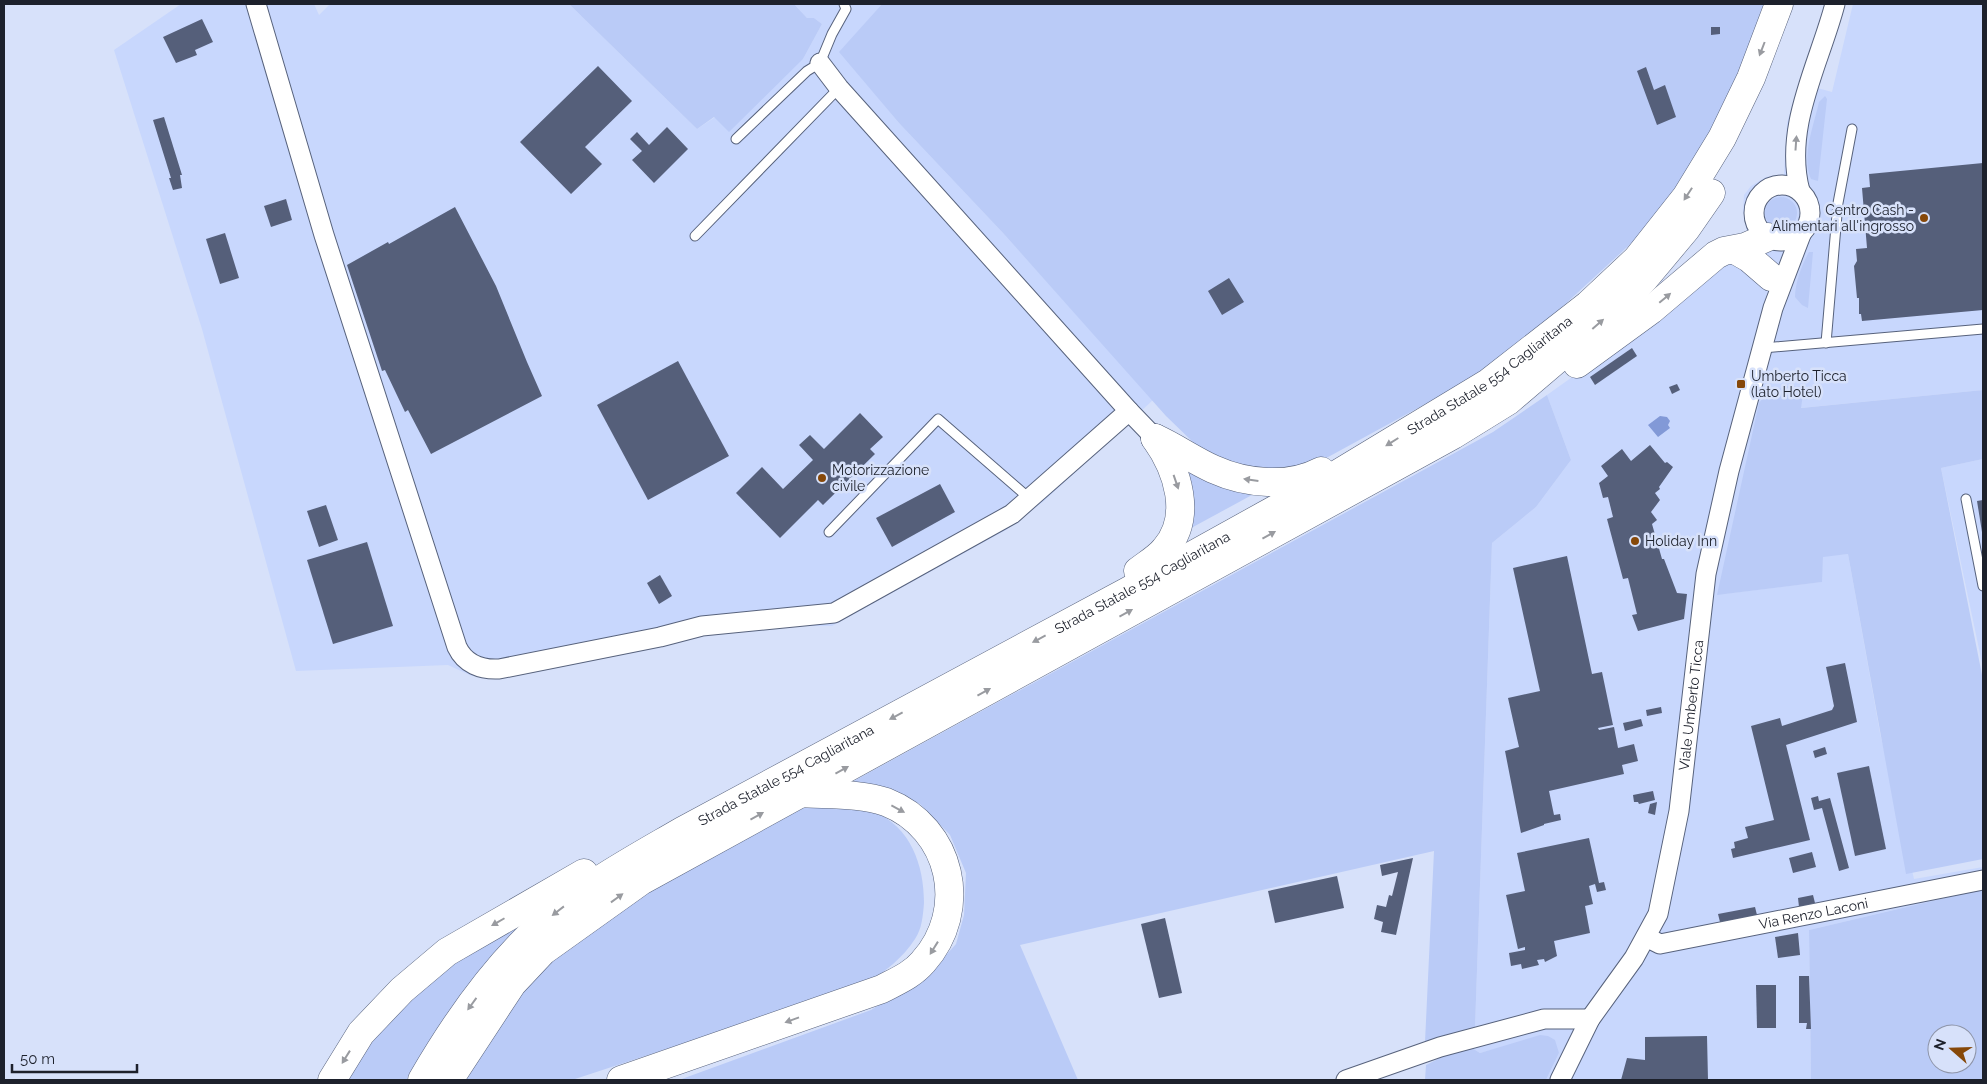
<svg xmlns="http://www.w3.org/2000/svg" width="1987" height="1084" viewBox="0 0 1987 1084" font-family="Raleway,sans-serif">
<rect width="100%" height="100%" fill="#d7e1fa"/>
<g fill="#c8d7fd">
<polygon points="181,4 314,4 319,15 330,4 569,4 697,129 803,59 822,24 814,18 807,18 794,4 882,4 840,52 899,123 1003,233 1153,400 1044,501 1006,530 832,626 790,626 713,632 598,658 472,676 448,665 296,671 202,329 114,50"/>
<polygon points="1853,4 1983,4 1983,390 1800,408 1804,387 1723,594 1821,582 1823,556 1848,554 1880,733 1914,879 1983,867 1983,889 1809,930 1811,1080 1546,1080 1559,1053 1499,1048 1480,1053 1472,1048 1475,1028 1492,543 1536,507 1571,460 1547,395 1669,308 1748,236 1743,210 1744,195 1751,186 1766,177 1784,174 1787,123 1799,83 1832,92"/>
<polygon points="1983,459 1983,668 1941,468"/>
</g>
<g fill="#bacbf7" fill-rule="evenodd">
<polygon points="569,4 794,4 807,18 814,18 822,24 803,59 729,132 714,117 697,129"/>
<polygon points="882,4 1771,4 1728,108 1651,225 1549,319 1484,372 1308,468 1285,473 1234,465 1197,446 1166,416 1003,233 899,123 839,52"/>
<path d="M1825 96 1827 99 1818 181 1811 179C1801 156 1814 125 1819 102Z"/>
<circle cx="1781" cy="213" r="16"/>
<path d="M1809 252H1813L1808 308 1802 305 1795 297C1795 283 1802 264 1809 252Z"/>
<polygon points="1787,386 1804,387 1801,408 1983,390 1983,459 1941,468 1983,680 1983,859 1906,874 1848,554 1823,557 1822,582 1717,595 1759,403 1767,393"/>
<polygon points="1547,395 1571,460 1536,507 1492,543 1475,1028 1425,1042 1434,851 1020,945 1078,1080 679,1080 871,1010 929,974 956,944 964,915 966,873 950,835 920,804 883,790 852,782 1493,432"/>
<polygon points="1177,451 1263,489 1182,533"/>
<path d="M832 803C845 806 861 806 873 811 911 827 924 865 924 903 923 915 922 929 915 939 903 958 885 971 868 983L572 1080H464L536 969 625 903 803 808Z"/>
<path d="M1983 889V1080H1811L1809 930ZM1937 1034H1967V1064H1937Z"/>
<polygon points="546,900 443,1021 406,1080 346,1080 365,1045 444,967"/>
<polygon points="1540,1035 1548,1036 1555,1040 1559,1053 1546,1080 1425,1080 1426,1065 1446,1055 1472,1048 1480,1053"/>
</g>
<polygon fill="#8299d7" points="1660,416 1667,417 1670,421 1668,425 1670,428 1658,437 1648,425"/>
<g fill="#555f7a">
<polygon points="202,19 213,42 195,50 197,55 176,63 163,37"/>
<polygon points="1711,27 1720,27 1720,34 1711,35"/>
<polygon points="598,66 632,101 585,147 602,164 571,194 520,142"/>
<polygon points="1646,67 1654,90 1665,85 1676,117 1657,125 1637,71"/>
<polygon points="164,117 182,175 180,175 182,188 173,190 169,178 171,178 153,120"/>
<polygon points="667,127 688,149 654,183 632,160 642,151 630,139 637,132 649,145"/>
<polygon points="1983,163 1983,310 1862,321 1861,314 1859,314 1859,298 1857,298 1854,266 1857,261 1856,249 1867,248 1862,188 1870,187 1869,174"/>
<polygon points="286,199 292,220 271,227 264,206"/>
<polygon points="455,207 496,286 527,362 542,396 431,454 408,410 405,412 385,370 382,371 347,265 388,242 389,244"/>
<polygon points="225,233 239,278 220,284 206,239"/>
<polygon points="1229,278 1244,302 1222,315 1208,291"/>
<polygon points="1632,348 1637,356 1595,385 1590,377"/>
<polygon points="678,361 729,456 648,500 597,405"/>
<polygon points="1677,384 1680,390 1672,394 1669,387"/>
<polygon points="860,413 883,437 870,449 875,454 823,505 818,500 780,538 736,493 762,467 783,489 813,460 799,445 810,435 824,449"/>
<polygon points="1650,445 1665,463 1667,462 1673,467 1659,487 1660,489 1655,493 1660,500 1651,512 1657,520 1652,524 1662,559 1664,559 1677,593 1687,594 1684,619 1638,631 1632,615 1637,614 1628,578 1623,579 1607,519 1613,517 1608,497 1603,498 1599,483 1608,476 1601,466 1622,449 1631,461"/>
<polygon points="940,484 955,512 892,547 876,518"/>
<polygon points="1983,500 1983,532 1982,532 1977,501"/>
<polygon points="326,505 338,540 319,547 307,511"/>
<polygon points="367,542 393,626 333,644 307,560"/>
<polygon points="1567,556 1592,674 1602,672 1613,725 1598,728 1599,730 1614,727 1618,748 1634,744 1638,761 1622,765 1624,774 1549,791 1554,815 1560,814 1561,820 1544,824 1544,825 1521,833 1505,751 1519,747 1508,698 1540,691 1513,568"/>
<polygon points="660,575 672,596 659,604 647,583"/>
<polygon points="1845,663 1857,722 1786,745 1810,840 1733,858 1731,849 1735,848 1734,842 1748,838 1745,827 1774,820 1751,726 1780,718 1782,726 1832,710 1834,706 1826,667"/>
<polygon points="1661,707 1662,713 1647,716 1646,710"/>
<polygon points="1641,719 1643,726 1625,731 1623,723"/>
<polygon points="1825,747 1827,754 1815,758 1813,751"/>
<polygon points="1869,766 1886,849 1855,856 1837,773"/>
<polygon points="1653,791 1655,800 1639,804 1638,802 1634,802 1633,795"/>
<polygon points="1818,796 1819,801 1830,798 1849,868 1839,871 1822,808 1814,810 1811,798"/>
<polygon points="1657,802 1655,815 1648,813 1650,804"/>
<polygon points="1589,838 1599,883 1604,882 1606,890 1597,892 1595,884 1589,886 1593,904 1585,906 1590,933 1554,941 1557,956 1545,962 1544,959 1537,960 1539,965 1522,969 1521,964 1511,966 1509,953 1525,950 1525,947 1518,949 1506,895 1525,891 1517,853"/>
<polygon points="1812,852 1816,867 1793,873 1789,858"/>
<polygon points="1413,858 1396,935 1381,932 1383,922 1374,919 1377,905 1386,907 1389,895 1392,896 1398,872 1382,876 1380,865"/>
<polygon points="1337,876 1344,908 1275,923 1268,891"/>
<polygon points="1813,895 1815,903 1799,907 1798,898"/>
<polygon points="1755,907 1757,915 1720,922 1718,914"/>
<polygon points="1165,918 1182,993 1159,998 1141,924"/>
<polygon points="1798,933 1800,955 1778,958 1775,937"/>
<polygon points="1799,976 1809,976 1811,1029 1806,1029 1807,1023 1799,1023"/>
<polygon points="1756,985 1776,985 1776,1028 1757,1028"/>
<polygon points="1707,1036 1708,1080 1621,1080 1627,1058 1645,1060 1645,1037"/>
</g>
<g fill="none" stroke-linecap="round" stroke-linejoin="round">
<defs>
<g id="service">
<polyline points="736,139 807,71 820,63 832,34 846,9 844,4"/>
<polyline points="695,236 839,88"/>
<polyline points="1826,343 1838,203 1852,129"/>
<polyline points="1763,348 1983,329"/>
<polyline points="1966,499 1983,586"/>
<polyline points="829,532 938,419 1030,499"/>
</g>
<g id="minor">
<path d="M256 4 324 235 457 647C465 664 481 670 499 669L660 637 702 626 834 613 1012 514 1129 411 1155 438"/>
<polyline points="820,63 839,88 1129,411"/>
<circle cx="1782" cy="213" r="28"/>
<path d="M1800 191C1783 127 1819 65 1835 4"/>
<path id="s1" d="M1646 937 1660 944 1983 880"/>
<polyline points="1346,1080 1440,1047 1544,1019 1590,1019"/>
<path id="s2" d="M1560 1080 1590 1019 1634 958 1658 914 1679 811 1706 574 1729 471 1773 308 1802 232"/>
</g>
<g id="trunk">
<polyline points="1735,250 1749,258 1771,277"/>
<polyline points="1577,364 1651,310 1716,255 1724,251 1745,247 1768,237"/>
<path d="M1155 438C1175 447 1193 460 1213 469 1246 484 1289 488 1321 471"/>
<path d="M1138 571C1147 564 1158 558 1165 549 1193 517 1178 470 1155 438"/>
<polyline points="332,1080 361,1033 402,990 447,952 584,873"/>
<path id="s3" d="M422 1080C455 1023 493 968 542 924 583 886 634 859 682 831L1128 591 1321 484 1488 383 1588 305 1637 259 1686 197 1722 138 1751 78 1779 4"/>
<polyline points="449,1080 512,984 543,951 641,881 1453,435 1508,401 1603,320 1645,278 1686,229 1711,193"/>
<path d="M621 1080 882 989C897 981 912 975 923 962 970 910 952 828 886 802 861 793 825 795 799 793"/>
</g>
</defs>
<use href="#service" stroke="#57627c" stroke-width="11"/>
<use href="#minor" stroke="#57627c" stroke-width="21"/>
<use href="#trunk" stroke="#57627c" stroke-width="29"/>
<use href="#service" stroke="#fff" stroke-width="9"/>
<use href="#minor" stroke="#fff" stroke-width="19"/>
<use href="#trunk" stroke="#fff" stroke-width="28"/>
</g>
<defs><path id="oneway-solid" d="M-6-.8H1V-3.2L6.5 0L1 3.2V.8H-6Z" transform="scale(1.25)"/></defs>
<g fill="#999ba0">
<use href="#oneway-solid" transform="translate(1762 49) rotate(111)"/>
<use href="#oneway-solid" transform="translate(1796 143) rotate(-86)"/>
<use href="#oneway-solid" transform="translate(1688 194) rotate(123)"/>
<use href="#oneway-solid" transform="translate(1665 298) rotate(-40)"/>
<use href="#oneway-solid" transform="translate(1598 324) rotate(-41)"/>
<use href="#oneway-solid" transform="translate(1392 442) rotate(148)"/>
<use href="#oneway-solid" transform="translate(1251 480) rotate(-172)"/>
<use href="#oneway-solid" transform="translate(1176 482) rotate(71)"/>
<use href="#oneway-solid" transform="translate(1269 535) rotate(-29)"/>
<use href="#oneway-solid" transform="translate(1126 613) rotate(-29)"/>
<use href="#oneway-solid" transform="translate(1039 639) rotate(152)"/>
<use href="#oneway-solid" transform="translate(984 692) rotate(-29)"/>
<use href="#oneway-solid" transform="translate(896 716) rotate(152)"/>
<use href="#oneway-solid" transform="translate(842 770) rotate(-29)"/>
<use href="#oneway-solid" transform="translate(898 809) rotate(28)"/>
<use href="#oneway-solid" transform="translate(757 816) rotate(-29)"/>
<use href="#oneway-solid" transform="translate(617 898) rotate(-36)"/>
<use href="#oneway-solid" transform="translate(558 911) rotate(142)"/>
<use href="#oneway-solid" transform="translate(498 922) rotate(150)"/>
<use href="#oneway-solid" transform="translate(934 948) rotate(122)"/>
<use href="#oneway-solid" transform="translate(472 1004) rotate(126)"/>
<use href="#oneway-solid" transform="translate(792 1020) rotate(160)"/>
<use href="#oneway-solid" transform="translate(346 1057) rotate(122)"/>
</g>
<g fill="#864809" stroke="#d7e1fa" stroke-width="2">
<circle cx="1924" cy="218" r="5"/>
<rect x="1736" y="379" width="10" height="10" rx="2.5"/>
<circle cx="822" cy="478" r="5"/>
<circle cx="1635" cy="541" r="5"/>
</g>
<g text-anchor="middle" stroke-width="5" stroke-linejoin="round" paint-order="stroke">
<g font-size="14" fill="#1d212c" stroke="#d7e1fa" text-anchor="start">
<text x="1914" y="215" text-anchor="end">Centro Cash -<tspan x="1914" dy="16">Alimentari all'ingrosso</tspan></text>
<text x="1751" y="381">Umberto Ticca<tspan x="1751" dy="16">(lato Hotel)</tspan></text>
<text x="832" y="475">Motorizzazione<tspan x="832" dy="16">civile</tspan></text>
<text x="1645" y="546">Holiday Inn</text>
</g>
<g font-size="14" fill="#1d212c" stroke="#d7e1fa">
<text dy="5" stroke="none"><textPath href="#s3" startOffset="1294">Strada Statale 554 Cagliaritana</textPath></text>
<text dy="5" stroke="none"><textPath href="#s3" startOffset="889">Strada Statale 554 Cagliaritana</textPath></text>
<text dy="5" stroke="none"><textPath href="#s2" startOffset="405">Viale Umberto Ticca</textPath></text>
<text dy="5" stroke="none"><textPath href="#s3" startOffset="484">Strada Statale 554 Cagliaritana</textPath></text>
<text dy="5" stroke="none"><textPath href="#s1" startOffset="172">Via Renzo Laconi</textPath></text>
</g>
</g>
<rect width="1987" height="1084" fill="none" stroke="#1d212c" stroke-width="10"/>
<g transform="translate(1952 1049) rotate(290)"><circle r="24" fill="#d7e1fa" stroke="#8d94a8"/>
<path d="M0-4L9 19L0 12L-9 19Z" fill="#864809"/>
<text y="-8" font-size="14" font-weight="bold" text-anchor="middle" fill="#1d212c">N</text>
</g>
<path d="M12 1064v8h125v-8" fill="none" stroke="#1d212c" stroke-width="2.5"/>
<text x="20" y="1064" font-size="15" fill="#1d212c" stroke="#d7e1fa" stroke-width="4" paint-order="stroke">50 m</text>
</svg>
